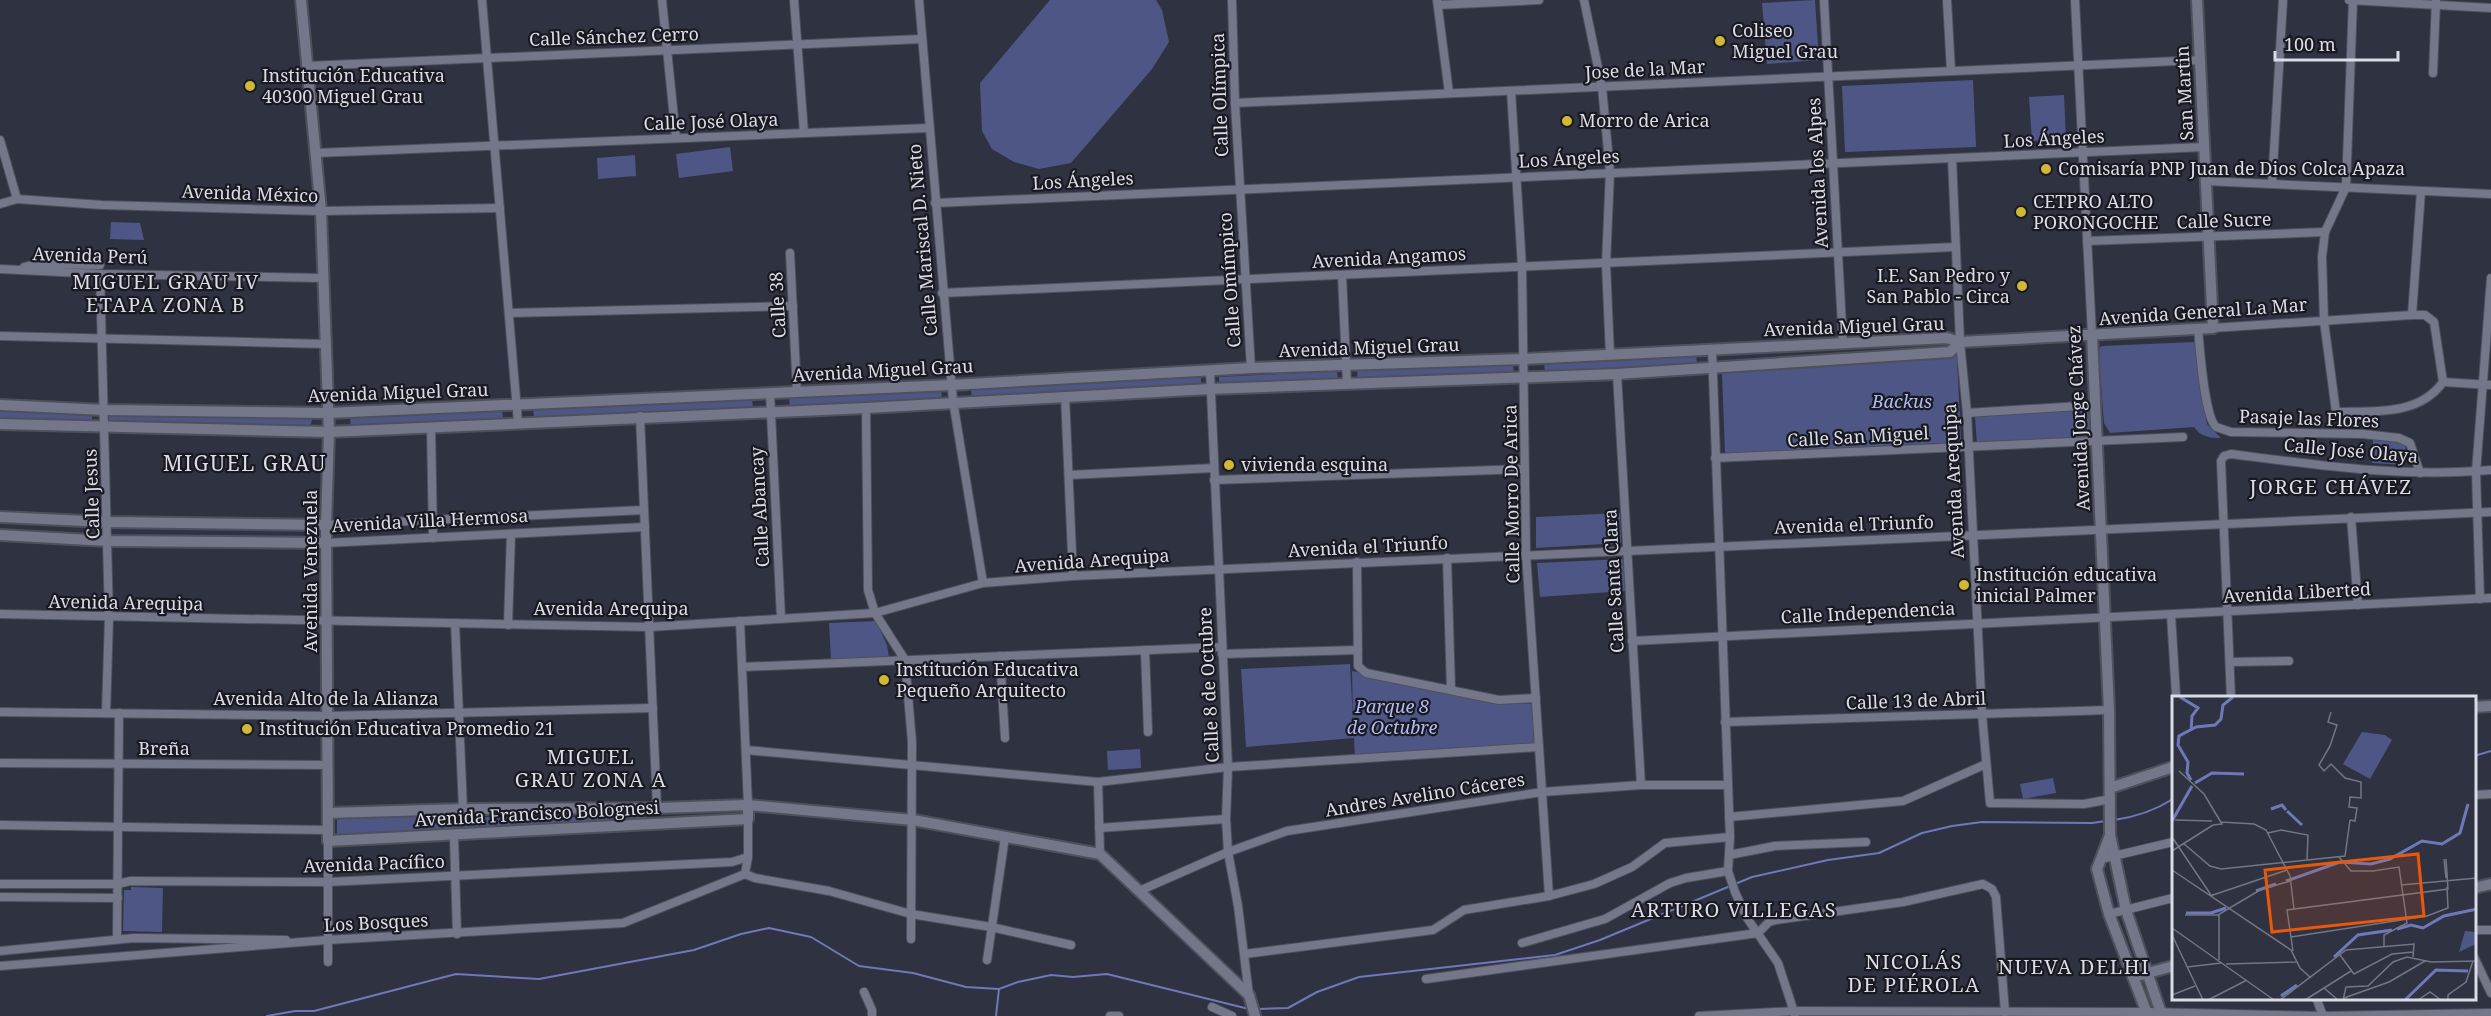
<svg xmlns="http://www.w3.org/2000/svg" width="2491" height="1016" viewBox="0 0 2491 1016" font-family="'Noto Serif',serif">
<rect width="100%" height="100%" fill="#2f3241"/>
<g fill="#4e5685">
<polygon points="1050,0 1156,0 1162,10 1169,42 1152,69 1071,163 1039,169 1014,162 992,149 982,131 980,83"/>
<polygon points="1815,0 1819,60 1767,64 1762,3"/>
<polygon points="1973,80 1976,147 1845,152 1842,86"/>
<polygon points="2064,95 2066,139 2032,141 2029,97"/>
<polygon points="730,147 733,171 679,178 676,154"/>
<polygon points="635,155 636,176 598,179 597,158"/>
<polygon points="111,222 140,223 144,240 110,239"/>
<path d="M2195 342 2199 345 2207 424 2221 438C2210 438 2201 437 2194 427L2110 433 2104 423 2098 349 2102 346Z"/>
<polygon points="1696,354 1697,364 1545,373 1544,363"/>
<polygon points="1957,356 1961,442 1725,454 1722,373"/>
<polygon points="1513,364 1514,375 1358,380 1357,371"/>
<polygon points="1337,371 1338,379 1219,385 1219,377"/>
<polygon points="1201,377 1201,386 972,398 971,389"/>
<polygon points="941,390 942,399 790,408 789,398"/>
<polygon points="752,398 753,408 534,418 533,408"/>
<polygon points="502,409 503,418 351,427 350,417"/>
<polygon points="2089,409 2091,439 1977,444 1975,417"/>
<polygon points="0,410 87,411 92,415 92,419 89,423 0,421"/>
<polygon points="113,413 307,416 312,419 311,424 305,427 109,422 109,415"/>
<polygon points="2373,440 2406,442 2404,465 2372,463"/>
<polygon points="1620,513 1621,543 1536,548 1536,517"/>
<polygon points="1624,559 1625,591 1540,597 1537,563"/>
<polygon points="876,621 887,645 889,657 831,659 829,623"/>
<polygon points="1350,664 1353,720 1352,671 1498,701 1533,704 1536,742 1533,746 1355,757 1354,738 1246,747 1241,669"/>
<polygon points="1140,749 1141,768 1108,770 1107,751"/>
<polygon points="2053,778 2056,793 2023,799 2020,784"/>
<polygon points="337,817 736,817 337,836"/>
<polygon points="131,887 163,888 162,932 123,931 124,890 131,890"/>
</g>
<g fill="none" stroke-linecap="round" stroke-linejoin="round">
<g stroke="#6f79b9" stroke-width="2">
<polyline points="2474,756 2491,751"/>
<path d="M2114 820C2136 817 2154 811 2173 799"/>
<polyline points="1257,1009 1288,1008 1317,992 1359,977 1555,955 1600,940 1752,877 1828,860 1879,853 1922,833 1952,826 1982,822 2092,823 2106,821"/>
<polyline points="267,1016 295,1011 314,1011 456,974 539,979 694,950 741,934 769,928 811,937 859,966 913,973 966,987 999,989 1018,982 1051,975 1073,977 1107,974 1249,1009"/>
<polyline points="996,1016 999,989"/>
</g>
<defs>
<g id="street">
<polyline points="482,0 518,422"/>
<polyline points="662,0 676,138"/>
<polyline points="794,0 804,133"/>
<polyline points="919,0 953,401 983,583"/>
<polyline points="1232,0 1235,103 1251,368"/>
<polyline points="1437,0 1449,93"/>
<polyline points="1584,0 1602,87 1610,172 1606,264 1610,355"/>
<polyline points="1824,0 1843,344"/>
<polyline points="1947,0 1951,71"/>
<polyline points="2075,0 2092,335"/>
<polyline points="2349,0 2491,8"/>
<polyline points="1438,5 1539,0"/>
<polyline points="307,66 922,39"/>
<polyline points="2433,73 2436,1"/>
<polyline points="1511,91 1522,267 1526,554 1549,896"/>
<polyline points="1235,103 2200,60"/>
<polyline points="0,140 17,199"/>
<polyline points="316,153 929,128"/>
<polyline points="1952,158 1960,342 1967,413 1982,714 1990,803 2084,804 2111,799"/>
<polyline points="2206,181 2491,194"/>
<polyline points="2272,184 2283,0"/>
<polyline points="935,203 2204,147"/>
<polyline points="0,204 17,199 102,205 321,211 500,208"/>
<polyline points="2087,241 2325,232"/>
<polyline points="790,253 797,392"/>
<polyline points="24,267 35,264 100,265"/>
<polyline points="0,269 100,274 323,278"/>
<polyline points="100,274 109,618 106,713"/>
<polyline points="1342,275 1347,384"/>
<polyline points="942,293 1955,247"/>
<polyline points="509,313 793,306"/>
<polyline points="2412,315 2421,191"/>
<path d="M2213 328 2412 315H2425L2434 322 2443 382C2419 416 2374 411 2336 412L2324 321 2322 257 2325 232 2346 187 2353 0"/>
<path d="M2198 329C2200 349 2204 415 2216 427L2231 432 2363 434 2399 438 2410 443 2420 473"/>
<polyline points="0,336 326,344"/>
<polyline points="1712,349 1730,837 1728,871 1735,892 1747,918 1778,963 1795,1015"/>
<polyline points="1210,371 1228,767 1226,819 1228,852 1238,906 1249,995"/>
<polyline points="1617,374 1641,785"/>
<polyline points="2443,382 2491,385"/>
<polyline points="770,393 781,618"/>
<polyline points="1065,396 1073,576"/>
<polyline points="866,408 868,590 875,613 905,660 912,742 911,939"/>
<polyline points="1967,413 2095,405"/>
<polyline points="640,416 657,808"/>
<polyline points="431,427 433,538"/>
<polyline points="1715,458 2183,437"/>
<polyline points="1069,475 1214,468"/>
<polyline points="1214,480 1524,469"/>
<polyline points="2351,517 2358,605"/>
<polyline points="326,525 644,510"/>
<polyline points="326,543 645,527"/>
<polyline points="1447,558 1451,690"/>
<polyline points="1357,562 1358,666 1366,673 1499,700 1536,698"/>
<polyline points="2480,599 2476,472 2491,278"/>
<polyline points="0,614 649,627 875,613 983,583 1073,576 2491,512"/>
<polyline points="2171,615 2176,695"/>
<polyline points="740,621 748,805"/>
<polyline points="455,623 463,809"/>
<polyline points="508,625 511,534"/>
<polyline points="1632,641 2491,598"/>
<polyline points="1145,650 1148,732"/>
<polyline points="1222,654 1358,650"/>
<polyline points="1000,656 1005,738"/>
<polyline points="2230,662 2289,661"/>
<polyline points="742,667 1222,647"/>
<path d="M2231 698 2221 461 2224 456 2231 454C2317 465 2403 478 2491 470"/>
<polyline points="0,712 328,716 653,708"/>
<polyline points="1725,722 2109,710"/>
<polyline points="746,750 1098,782 1228,767 1539,747"/>
<polyline points="0,763 328,765"/>
<polyline points="1098,782 1100,854"/>
<polyline points="2474,795 2491,794"/>
<polyline points="1729,817 1903,801 1986,764"/>
<polyline points="0,825 327,830"/>
<polyline points="1099,828 1226,819"/>
<polyline points="454,836 457,934"/>
<polyline points="1729,855 1775,846 1866,842"/>
<polyline points="2101,859 2173,842"/>
<polyline points="745,874 755,878 829,891 911,914 991,927 1071,945"/>
<polyline points="745,874 748,857 748,819"/>
<polyline points="0,884 118,884 130,881 328,882 732,862 748,857"/>
<polyline points="1139,891 1228,852 1287,831 1542,792 1641,785 1727,785"/>
<polyline points="0,897 118,898"/>
<polyline points="2109,914 2173,898"/>
<polyline points="2474,930 2491,930"/>
<polyline points="117,939 119,713"/>
<polyline points="1522,943 1605,919 1670,883 1686,878 1728,871"/>
<polyline points="0,951 134,938 286,940"/>
<polyline points="1245,954 1433,930 1464,910 1549,896 1594,884 1632,867 1665,843 1730,837"/>
<polyline points="2474,957 2491,993"/>
<polyline points="987,960 1005,837"/>
<polyline points="328,962 328,841"/>
<polyline points="0,966 327,940 623,923 745,874"/>
<polyline points="1426,979 1758,933 1769,922 1776,920 1903,902 1983,884 1992,889 1996,897 2005,1012"/>
<polyline points="864,992 872,1010 872,1016"/>
<polyline points="2317,1000 2323,1016"/>
<polyline points="1212,1007 1232,1016"/>
<polyline points="1110,1016 1119,1016"/>
<polyline points="1699,1016 1795,1011 2146,1012 2323,1016 2491,1013"/>
</g>
<g id="secondary">
<polyline points="301,0 321,211 329,432 326,525 328,841 748,819 748,805"/>
<polyline points="2092,335 2109,710 2110,835 2126,910 2162,1016"/>
<polyline points="0,405 105,410 328,413 951,385 1251,368 1524,359 1947,338 1960,342 2213,328 2197,0"/>
<polyline points="0,424 329,432 866,408 1210,389 1617,374 1950,352 1960,342"/>
<polyline points="0,517 107,522 326,525"/>
<polyline points="0,535 108,541 326,543"/>
<polyline points="2474,707 2491,706"/>
<polyline points="2110,788 2173,767"/>
<polyline points="328,813 463,809 657,808 748,805 913,820 1100,854 1249,995 1255,1016"/>
<polyline points="2110,835 2097,869 2109,914 2148,1016"/>
<polyline points="2474,888 2491,884"/>
<polyline points="2141,975 2173,966"/>
</g>
</defs>
<use href="#street" stroke="#4e505c" stroke-width="10"/>
<use href="#secondary" stroke="#4e505c" stroke-width="14"/>
<use href="#street" stroke="#747789" stroke-width="8"/>
<use href="#secondary" stroke="#747789" stroke-width="10"/>
</g>
<g fill="#d1b736" stroke="#191a21" stroke-width="2">
<circle cx="1720" cy="41" r="6"/>
<circle cx="250" cy="86" r="6"/>
<circle cx="1567" cy="121" r="6"/>
<circle cx="2046" cy="169" r="6"/>
<circle cx="2021" cy="212" r="6"/>
<circle cx="2022" cy="286" r="6"/>
<circle cx="1229" cy="465" r="6"/>
<circle cx="1964" cy="585" r="6"/>
<circle cx="884" cy="680" r="6"/>
<circle cx="247" cy="729" r="6"/>
</g>
<g text-anchor="middle" stroke-width="4.5" stroke-linejoin="round" paint-order="stroke">
<g font-size="18" fill="#dadce6" stroke="#191a21" text-anchor="start">
<text x="1732" y="37">Coliseo<tspan x="1732" dy="21">Miguel Grau</tspan></text>
<text x="262" y="82">Institución Educativa<tspan x="262" dy="21">40300 Miguel Grau</tspan></text>
<text x="1579" y="127">Morro de Arica</text>
<text x="2058" y="175">Comisaría PNP Juan de Dios Colca Apaza</text>
<text x="2033" y="208">CETPRO ALTO<tspan x="2033" dy="21">PORONGOCHE</tspan></text>
<text x="2010" y="282" text-anchor="end">I.E. San Pedro y<tspan x="2010" dy="21">San Pablo - Circa</tspan></text>
<text x="1241" y="471">vivienda esquina</text>
<text x="1976" y="581">Institución educativa<tspan x="1976" dy="21">inicial Palmer</tspan></text>
<text x="896" y="676">Institución Educativa<tspan x="896" dy="21">Pequeño Arquitecto</tspan></text>
<text x="259" y="735">Institución Educativa Promedio 21</text>
</g>
<g font-size="18" fill="#dadce6" stroke="#191a21">
<text transform="translate(614 37) rotate(-2)" y="6">Calle Sánchez Cerro</text>
<text transform="translate(1645 70) rotate(-3)" y="6">Jose de la Mar</text>
<text transform="translate(2185 93) rotate(-93)" y="6">San Martin</text>
<text transform="translate(1220 95) rotate(-92)" y="6">Calle Olímpica</text>
<text transform="translate(711 122) rotate(-2)" y="6">Calle José Olaya</text>
<text transform="translate(2054 139) rotate(-3)" y="6">Los Ángeles</text>
<text transform="translate(1569 159) rotate(-3)" y="6">Los Ángeles</text>
<text transform="translate(1818 173) rotate(-93)" y="6">Avenida los Alpes</text>
<text transform="translate(1083 181) rotate(-3)" y="6">Los Ángeles</text>
<text transform="translate(250 194) rotate(2)" y="6">Avenida México</text>
<text transform="translate(2224 221) rotate(-2)" y="6">Calle Sucre</text>
<text transform="translate(923 240) rotate(-95)" y="6">Calle Mariscal D. Nieto</text>
<text transform="translate(90 256) rotate(2)" y="6">Avenida Perú</text>
<text transform="translate(1389 258) rotate(-3)" y="6">Avenida Angamos</text>
<text transform="translate(1230 280) rotate(-94)" y="6">Calle Omímpico</text>
<text transform="translate(778 305) rotate(-93)" y="6">Calle 38</text>
<text transform="translate(2203 312) rotate(-4)" y="6">Avenida General La Mar</text>
<text transform="translate(1854 327) rotate(-2)" y="6">Avenida Miguel Grau</text>
<text transform="translate(1369 348) rotate(-2)" y="6">Avenida Miguel Grau</text>
<text transform="translate(883 371) rotate(-3)" y="6">Avenida Miguel Grau</text>
<text transform="translate(398 393) rotate(-2)" y="6">Avenida Miguel Grau</text>
<text transform="translate(2079 418) rotate(-93)" y="6">Avenida Jorge Chávez</text>
<text transform="translate(2309 419) rotate(2)" y="6">Pasaje las Flores</text>
<text transform="translate(1858 437) rotate(-3)" y="6">Calle San Miguel</text>
<text transform="translate(2351 451) rotate(5)" y="6">Calle José Olaya</text>
<text transform="translate(1954 481) rotate(-93)" y="6">Avenida Arequipa</text>
<text transform="translate(92 494) rotate(-92)" y="6">Calle Jesus</text>
<text transform="translate(1512 494) rotate(-91)" y="6">Calle Morro De Arica</text>
<text transform="translate(760 507) rotate(-93)" y="6">Calle Abancay</text>
<text transform="translate(430 521) rotate(-3)" y="6">Avenida Villa Hermosa</text>
<text transform="translate(1854 525) rotate(-2)" y="6">Avenida el Triunfo</text>
<text transform="translate(1368 547) rotate(-3)" y="6">Avenida el Triunfo</text>
<text transform="translate(1092 561) rotate(-4)" y="6">Avenida Arequipa</text>
<text transform="translate(311 571) rotate(-90)" y="6">Avenida Venezuela</text>
<text transform="translate(1614 581) rotate(-93)" y="6">Calle Santa Clara</text>
<text transform="translate(2297 593) rotate(-3)" y="6">Avenida Liberted</text>
<text transform="translate(126 603) rotate(1)" y="6">Avenida Arequipa</text>
<text x="611" y="615">Avenida Arequipa</text>
<text transform="translate(1868 613) rotate(-3)" y="6">Calle Independencia</text>
<text transform="translate(1209 685) rotate(-93)" y="6">Calle 8 de Octubre</text>
<text x="326" y="705">Avenida Alto de la Alianza</text>
<text transform="translate(1916 701) rotate(-2)" y="6">Calle 13 de Abril</text>
<text x="164" y="755">Breña</text>
<text transform="translate(1425 795) rotate(-9)" y="6">Andres Avelino Cáceres</text>
<text transform="translate(537 814) rotate(-3)" y="6">Avenida Francisco Bolognesi</text>
<text transform="translate(374 864) rotate(-2)" y="6">Avenida Pacífico</text>
<text transform="translate(376 923) rotate(-3)" y="6">Los Bosques</text>
</g>
<g font-size="18" font-style="italic" fill="#b0baf0" stroke="#191a21">
<text x="1902" y="408">Backus</text>
<text x="1392" y="713">Parque 8<tspan x="1392" dy="21">de Octubre</tspan></text>
</g>
<g font-size="20" letter-spacing="1.5" fill="#dadce6" stroke="#191a21">
<text x="166" y="289">MIGUEL GRAU IV<tspan x="166" dy="23">ETAPA ZONA B</tspan></text>
<text x="2331" y="494">JORGE CHÁVEZ</text>
<text x="591" y="764">MIGUEL<tspan x="591" dy="23">GRAU ZONA A</tspan></text>
<text x="1734" y="917">ARTURO VILLEGAS</text>
<text x="1914" y="969">NICOLÁS<tspan x="1914" dy="23">DE PIÉROLA</tspan></text>
<text x="2074" y="974">NUEVA DELHI</text>
</g>
<g font-size="21" letter-spacing="1.5" fill="#dadce6" stroke="#191a21">
<text x="245" y="471">MIGUEL GRAU</text>
</g>
</g>
<g transform="translate(2172 696)">
<rect width="304" height="304" fill="#2f3241"/>
<path d="M190 36 213 39 220 44 198 83 171 68ZM293 235 304 236V248L287 256Z" fill="#4e5685"/>
<path fill="none" stroke="#6f79b9" stroke-width="3" d="M8 1 26 12 20 20 19 35M19 84 15 77 16 66 6 49 7 40 24 31 43 29 49 23 51 9 61 1M23 87 40 77 72 78M99 113 110 109 114 114M115 115 130 129M0 125 20 90M114 185 168 166 199 168 218 163 250 145 270 148 288 137 296 108M84 195 104 188M14 217H39L54 212M225 233 239 229 251 232 272 220 305 213M162 261 186 239 220 234M109 300 125 289M233 304 264 274 296 275"/>
<path fill="none" stroke="#737683" stroke-width="1.5" d="M158 50 147 69 152 75 159 68 173 82 189 86V102L178 101 177 111 185 112 183 125 178 124M158 50 165 29 156 26 159 16M7 75 32 98 50 128 41 129M3 124 40 125M49 126 82 128 94 134 118 180 122 213M96 137 109 134 136 139 135 164M0 141 39 199M11 147 38 170 49 173 173 160 178 124M0 155 41 129M167 161 179 175H201M272 163 274 182M0 174 119 254 128 272 139 282M201 175 227 171 235 227 212 239V251M229 189 305 182M38 200 115 174M47 218V264M13 219H46L88 194 118 185M0 232 102 304M0 239 31 304M119 241 255 220 276 212 275 191M121 255 115 214 276 193 274 163M168 259 182 278 220 258 241 256M54 268 124 266M15 271 49 267M152 292 166 304M0 299 23 290M172 302 217 286 253 265M36 304 75 284M108 304 174 254 242 248 241 261M133 304 179 275M171 304 174 291 196 290 221 266 235 261 259 266 305 265M246 304 258 296 269 304M276 304V299L294 286 301 265"/>
<path fill="#e8590c" fill-opacity="0.15" stroke="#e8590c" stroke-width="3" d="M246 158 252 220 100 236 93 174Z"/>
<rect width="304" height="304" fill="none" stroke="#dadce6" stroke-width="3"/>
</g>
<path d="M2275 51v9h123v-9" fill="none" stroke="#dadce6" stroke-width="3"/>
<text x="2284" y="51" font-size="18" fill="#dadce6" stroke="#191a21" stroke-width="4.5" paint-order="stroke">100 m</text>
</svg>
